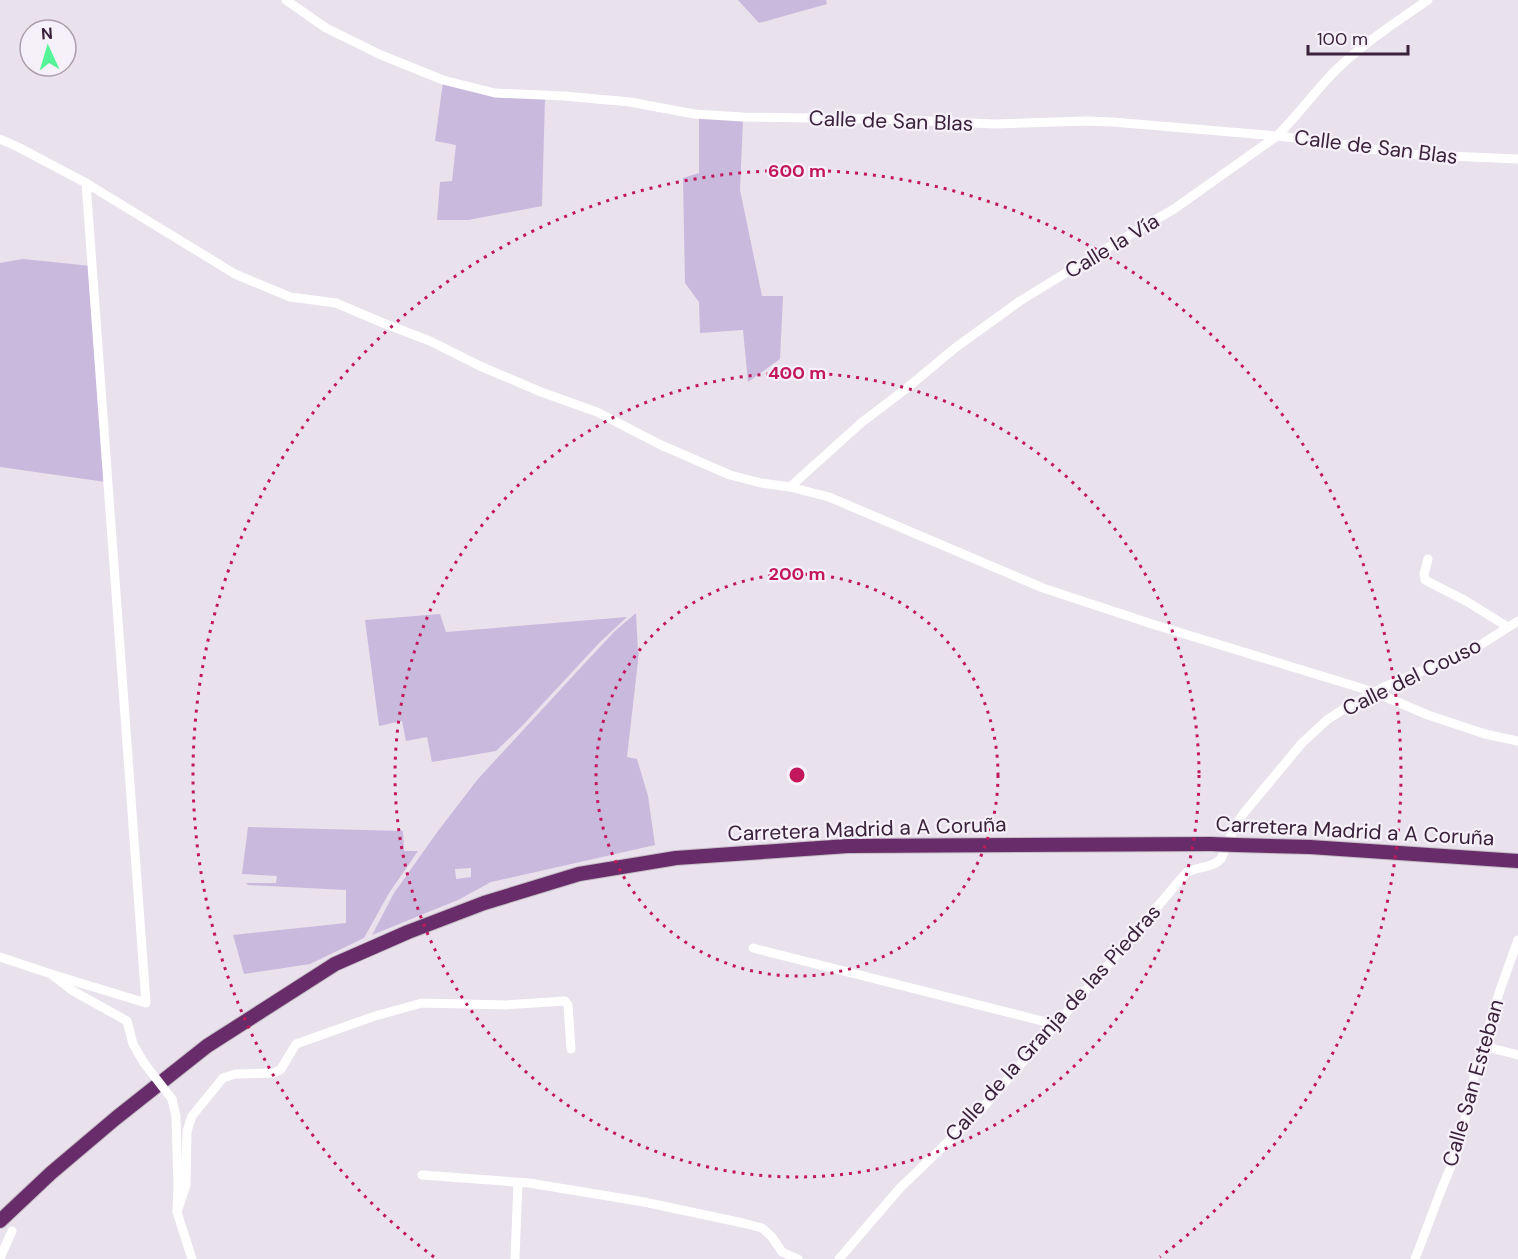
<svg xmlns="http://www.w3.org/2000/svg" width="1518" height="1259" viewBox="0 0 1518 1259" font-family="'DM Sans',sans-serif">
<rect width="100%" height="100%" fill="#e9e1ec"/>
<g fill="#c9b9dd" fill-rule="evenodd">
<polygon points="738,0 826,0 827,4 759,23"/>
<polygon points="443,82 545,98 542,206 468,220 437,220 440,182 452,181 456,145 435,141"/>
<polygon points="699,117 743,120 740,190 762,296 783,296 780,359 748,382 743,330 700,333 699,302 685,283 683,178 699,173"/>
<polygon points="23,259 91,266 106,482 0,467 0,263"/>
<path d="M636 613 638 652H639L627 757 637 759 648 796 655 845 491 882 458 900 372 935 394 893 438 831 478 779 584 664 615 631ZM471 868V877L456 879 455 869Z"/>
<polygon points="440,614 446,632 627,617 600,642 522,726 496,751 432,762 427,737 406,741 402,721 379,726 365,620"/>
<polygon points="248,827 403,831 404,851 418,851 389,893 364,938 310,964 244,974 233,935 346,923 346,890 248,885 246,883 276,883 277,876 242,874"/>
</g>
<g fill="none" stroke-linecap="round" stroke-linejoin="round">
<defs>
<g id="highway">
<polyline points="1236,845 1310,847 1518,861"/>
<polyline points="0,1221 51,1173 116,1118 207,1046 335,964 408,932 484,903 579,874 676,858 848,846 1211,844"/>
</g>
</defs>
<use href="#highway" stroke="#c4bcc4" stroke-width="16"/>
<g stroke="#fff" stroke-width="9">
<polyline points="286,0 326,28 381,55 443,80 495,93 564,96 630,102 694,114 743,117 879,119 995,124 1087,121 1113,122 1277,136 1323,141 1401,154 1518,159"/>
<polyline points="0,139 18,147 86,183 235,274 290,297 336,303 383,323 430,341 480,366 541,392 597,412 661,445 730,475 761,483 790,487 829,497 1043,588 1152,624 1374,692 1428,715 1485,734 1518,741"/>
<path d="M790 487 861 423 907 388 955 348 1020 301 1090 258 1174 209 1277 136C1298 115 1315 91 1336 70 1364 43 1396 22 1428 0"/>
<polyline points="1428,559 1424,574 1425,580 1466,601 1508,627"/>
<polyline points="753,948 1046,1022 1054,1027"/>
<polyline points="0,957 51,974 73,991 127,1021 133,1044 144,1063"/>
<polyline points="51,974 146,1003 86,183"/>
<polyline points="1483,1046 1518,1055"/>
<polyline points="172,1099 176,1116 178,1187 177,1212 192,1259"/>
<polyline points="422,1175 529,1183 644,1202 743,1223 762,1228 772,1237 782,1252 798,1259"/>
<polyline points="177,1212 186,1185 187,1131 192,1116 223,1078 235,1074 274,1073 281,1069 296,1044 375,1016 422,1003 506,1005 565,1001 568,1005 571,1049"/>
<polyline points="0,1258 12,1231"/>
<polyline points="515,1259 518,1183"/>
<path d="M839 1259 900 1188 979 1112 1107 966 1186 873C1198 866 1211 869 1221 859L1235 826 1243 814 1302 743 1327 720 1342 710 1384 687 1474 649 1518 621"/>
<polyline points="1415,1259 1440,1193 1459,1147 1475,1073 1500,990 1518,940"/>
</g>
<use href="#highway" stroke="#672c69" stroke-width="14"/>
<defs>
<polyline id="highway-bridge" points="1211,844 1236,845"/>
</defs>
<use href="#highway-bridge" stroke="#c4bcc4" stroke-width="16" stroke-linecap="butt"/>
<polyline stroke="#fff" stroke-width="9" points="144,1063 172,1099"/>
<use href="#highway-bridge" stroke="#672c69" stroke-width="14"/>
</g>
<g fill="none" stroke="#c2185b" stroke-width="3" stroke-dasharray="3 6">
<circle cx="797" cy="775" r="201"/>
<circle cx="797" cy="775" r="402"/>
<path d="M434 1257A604 604 0 1 1 1160 1257"/>
</g>
<g text-anchor="middle" stroke-width="4.5" stroke-linejoin="round" paint-order="stroke">
<g font-size="21" fill="#3a213c" stroke="#f6f1f8">
<text transform="translate(891 121) rotate(2)" y="7">Calle de San Blas</text>
<text transform="translate(1376 147) rotate(7)" y="7">Calle de San Blas</text>
<text transform="translate(1112 246) rotate(-31)" y="7">Calle la Vía</text>
<text transform="translate(1412 677) rotate(-26)" y="7">Calle del Couso</text>
<text transform="translate(867 829) rotate(-2)" y="7">Carretera Madrid a A Coruña</text>
<text transform="translate(1355 831) rotate(3)" y="7">Carretera Madrid a A Coruña</text>
<text transform="translate(1053 1023) rotate(-48)" y="7">Calle de la Granja de las Piedras</text>
<text transform="translate(1473 1083) rotate(-74)" y="7">Calle San Esteban</text>
</g>
</g>
<circle cx="797" cy="775" r="9" fill="#c2185b" stroke="#f6f1f8" stroke-width="3"/>
<g font-size="18" text-anchor="middle" font-weight="bold" fill="#c2185b" stroke="#f6f1f8" stroke-width="4.5" stroke-linejoin="round" paint-order="stroke">
<text x="797" y="177">600 m</text>
<text x="797" y="379">400 m</text>
<text x="797" y="580">200 m</text>
</g>
<g transform="translate(48 48) rotate(356)"><circle r="28" fill="#f6f1f8" stroke="#ab9ead" stroke-width="1.5"/>
<path d="M0-4.5L10 22L0 15L-10 22Z" fill="#56f499"/>
<text y="-9" font-size="16" font-weight="bold" text-anchor="middle" fill="#3a213c">N</text>
</g>
<path d="M1308 45v9h100v-9" fill="none" stroke="#3a213c" stroke-width="3"/>
<text x="1317" y="45" font-size="18" fill="#3a213c" stroke="#f6f1f8" stroke-width="4.5" paint-order="stroke">100 m</text>
</svg>
